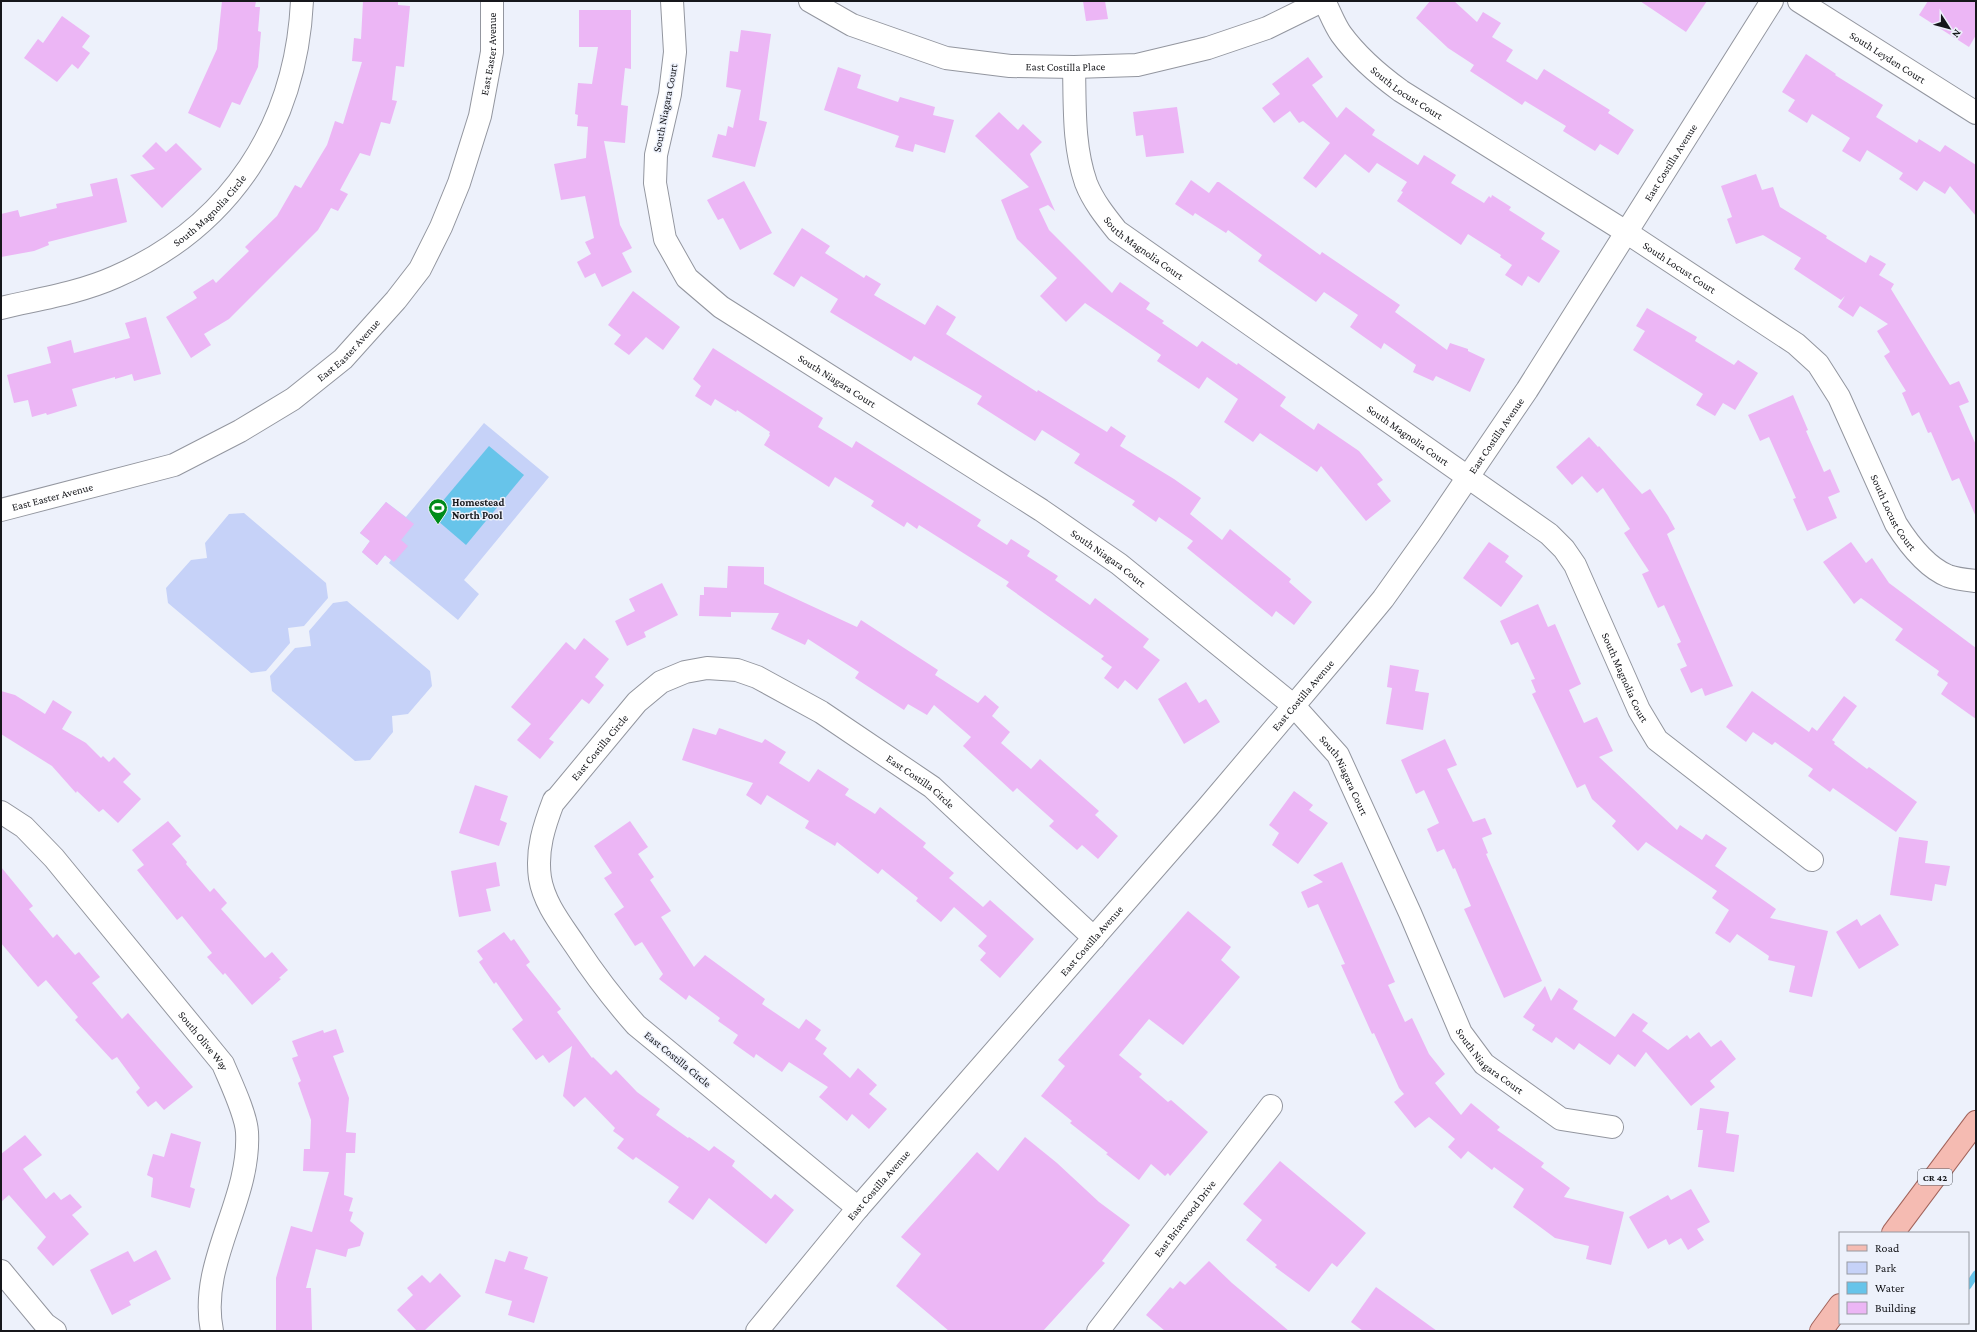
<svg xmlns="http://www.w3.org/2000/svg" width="1977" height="1332" viewBox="0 0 1977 1332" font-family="'Crimson Pro',serif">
<rect width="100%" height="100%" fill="#edf1fb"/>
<g fill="#c6d2f8">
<polygon points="484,423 549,477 464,580 479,594 458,620 389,563 391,560 385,555 377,565 362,552 370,541 360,533 386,502 406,517"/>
<polygon points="244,513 326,583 328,598 304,626 288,628 290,643 266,671 251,673 168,603 166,588 191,560 207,558 205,543 229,514"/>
<polygon points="347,601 430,671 432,686 408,714 392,716 393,732 370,760 355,761 272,691 270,676 295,648 311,646 309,631 333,603"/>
</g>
<polygon fill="#67c4ea" points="489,446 524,475 466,545 431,515"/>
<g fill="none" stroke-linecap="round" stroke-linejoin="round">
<polyline stroke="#67c4ea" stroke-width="7" points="1968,1286 1976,1274"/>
</g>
<g fill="#ecb6f5">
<polygon points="222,1 256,1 255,7 260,7 258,31 261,32 258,67 240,105 232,102 220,128 188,113 217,49"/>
<polygon points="363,1 398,1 398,5 410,6 404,67 396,66 392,100 397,101 390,124 381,122 370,156 360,153 340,190 348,194 338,211 331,208 318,230 229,319 204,334 211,345 191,358 166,317 197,298 193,292 213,279 216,283 249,251 245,247 277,216 295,185 301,188 327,145 335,121 343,124 362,62 352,61 354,38 361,39"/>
<polygon points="1083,1 1105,1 1108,19 1086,21"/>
<polygon points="1430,1 1454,1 1477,22 1483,12 1501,23 1492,37 1513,50 1506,61 1537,80 1544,69 1610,110 1608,113 1634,130 1618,155 1600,144 1595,151 1563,131 1566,126 1525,101 1522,105 1470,71 1474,65 1448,48 1416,18"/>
<polygon points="1640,1 1707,1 1686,32"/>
<polygon points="1928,1 1976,1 1976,35 1969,47 1919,15"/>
<polygon points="579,10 631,10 631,69 625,68 621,105 628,106 625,143 604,141 620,225 632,248 622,253 632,272 602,287 595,273 585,278 577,262 591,254 585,242 594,238 585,196 561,200 554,164 586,158 588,127 577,126 578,115 575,114 578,83 592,84 598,47 579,47"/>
<polygon points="62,16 90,36 82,47 90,53 78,69 72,64 57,82 24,58 38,39 43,43"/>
<polygon points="741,30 771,34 759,120 767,122 755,167 712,157 718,134 726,136 728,126 733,128 741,90 726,87 730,51 738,52"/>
<polygon points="1806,54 1836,74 1835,75 1883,105 1876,117 1917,143 1919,139 1940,152 1945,145 1976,165 1976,216 1950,186 1945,194 1924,181 1917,191 1899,179 1903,173 1867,150 1860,162 1842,151 1850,138 1812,114 1807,123 1788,111 1795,100 1782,92"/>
<polygon points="1308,57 1323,77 1312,85 1337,118 1346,107 1375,130 1372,135 1418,165 1424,155 1456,175 1451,183 1484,203 1489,196 1491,198 1492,195 1511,207 1509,210 1545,233 1541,239 1560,251 1539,283 1528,276 1522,286 1505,275 1512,265 1500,257 1501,255 1468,234 1461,245 1397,201 1403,192 1401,191 1407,182 1377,163 1369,173 1345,154 1316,188 1303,178 1330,143 1303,121 1299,123 1290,111 1274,123 1262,108 1280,94 1272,84"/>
<polygon points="838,67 861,75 857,88 898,102 900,97 935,107 933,115 954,120 945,153 915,144 913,152 895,147 899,136 824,110"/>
<polygon points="1177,107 1184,153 1146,157 1143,135 1136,136 1133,112"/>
<polygon points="999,112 1018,130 1023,124 1042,142 1030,154 1055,211 1048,205 1039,209 1049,230 1112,293 1120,282 1150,303 1146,309 1164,321 1162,323 1197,347 1202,341 1237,365 1238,363 1286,397 1280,406 1314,430 1318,423 1359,451 1383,480 1377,484 1391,501 1366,521 1321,466 1317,472 1260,433 1253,442 1224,422 1238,399 1207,377 1199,389 1157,361 1161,355 1085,303 1066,322 1040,296 1057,278 1017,239 1001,200 1029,187 975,136"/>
<polygon points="156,142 166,152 176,143 202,169 162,208 130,175 155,169 142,156"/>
<polygon points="1756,174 1762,190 1773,187 1780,207 1827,236 1826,238 1866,263 1870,255 1886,264 1879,275 1894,284 1891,289 1950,385 1959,381 1969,402 1959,406 1976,445 1976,517 1959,478 1952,481 1931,432 1928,433 1919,412 1912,416 1902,393 1906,391 1884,356 1890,352 1877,331 1888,324 1860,306 1853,317 1838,307 1845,296 1841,300 1794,269 1801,258 1763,235 1736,244 1727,219 1732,217 1721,186"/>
<polygon points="117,178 127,222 48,242 49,245 34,251 1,257 1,214 18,210 20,217 57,208 56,204 93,196 90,184"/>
<polygon points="1191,180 1209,193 1217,182 1219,182 1320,255 1322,252 1400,305 1395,312 1447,350 1450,343 1468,349 1468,351 1485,359 1470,392 1436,376 1433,381 1413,372 1416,365 1384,343 1381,349 1350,327 1358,315 1324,292 1316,302 1258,261 1262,255 1228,230 1226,233 1195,213 1193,216 1175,204"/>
<polygon points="744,181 772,233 740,250 723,218 718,220 707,200"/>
<polygon points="802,228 830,246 825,253 864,278 866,275 881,284 874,295 925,325 937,305 956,317 946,334 1037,392 1038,390 1107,432 1111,426 1126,436 1120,446 1174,479 1201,498 1190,514 1222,540 1230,529 1291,579 1289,582 1312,602 1294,625 1276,611 1272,617 1187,548 1193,541 1159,517 1156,522 1132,505 1135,501 1074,463 1080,454 1042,430 1035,441 977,404 982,396 914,356 911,361 830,312 838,299 801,276 794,287 773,274"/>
<polygon points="633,291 680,327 663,350 646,337 629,355 614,344 621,335 608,325"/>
<polygon points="1647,308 1697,337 1695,341 1734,365 1738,360 1758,373 1735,410 1723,403 1715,416 1696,405 1703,394 1633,350 1645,331 1636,326"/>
<polygon points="146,317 161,374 134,381 132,374 115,379 115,377 72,389 77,406 47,415 46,413 32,417 28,400 14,403 7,375 51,363 47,347 71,340 74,353 130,338 125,323"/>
<polygon points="713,348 823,418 818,427 852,448 856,441 981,520 977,526 1007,545 1011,539 1030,551 1027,556 1058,576 1055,580 1090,605 1095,598 1149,639 1143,647 1160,660 1137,690 1125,680 1118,689 1104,678 1112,667 1101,659 1104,656 1006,586 1009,582 919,525 917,529 907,522 904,527 871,506 874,501 835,477 829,487 764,445 770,435 769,434 770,432 737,410 736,412 715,399 711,406 695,396 701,386 693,379"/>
<polygon points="1793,395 1808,430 1806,431 1824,472 1830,469 1840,492 1828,497 1837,518 1807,531 1793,499 1796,498 1769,437 1760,441 1748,415"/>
<polygon points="1589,437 1598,447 1599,446 1642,494 1650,489 1668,516 1675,529 1667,534 1733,686 1705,696 1702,688 1691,693 1680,669 1687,666 1677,644 1681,642 1664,605 1658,608 1642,574 1649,571 1624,533 1630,529 1603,488 1597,493 1582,476 1572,485 1556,467"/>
<polygon points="386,502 414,524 401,540 408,546 394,562 385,555 377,565 362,552 370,541 360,533"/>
<polygon points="1489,542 1509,556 1505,562 1523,576 1501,607 1463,578"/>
<polygon points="1851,542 1866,563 1872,558 1889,583 1976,648 1976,719 1941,694 1948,683 1937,675 1939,671 1895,640 1903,629 1861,598 1854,604 1823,562"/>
<polygon points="728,566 764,567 764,584 857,627 861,620 938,670 935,675 978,703 985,695 999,707 992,716 1010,732 1001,743 1031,769 1040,759 1099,811 1095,815 1118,836 1098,859 1082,845 1077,850 1049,826 1054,821 1017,788 1013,792 963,746 971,737 934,705 927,715 908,704 904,710 855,678 859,672 808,639 805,645 771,629 779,613 731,612 731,617 699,616 700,595 704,595 704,587 727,588"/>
<polygon points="662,583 678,615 644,632 646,637 627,646 615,621 635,611 629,599"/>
<polygon points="1538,604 1548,627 1555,624 1581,684 1569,690 1584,723 1597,717 1613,751 1599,757 1677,830 1680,825 1702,840 1706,834 1727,848 1715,866 1776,909 1770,918 1828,931 1812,997 1789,992 1795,966 1768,960 1769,956 1737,934 1730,943 1715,933 1729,910 1712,898 1717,891 1646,842 1638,851 1612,826 1616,821 1592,799 1585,784 1577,788 1532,694 1536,692 1531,680 1535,679 1518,642 1511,645 1500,621"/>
<polygon points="584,638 609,659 595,677 604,685 589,704 582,699 549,739 554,742 540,759 517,740 531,724 511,707 566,642 575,650"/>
<polygon points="1390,665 1419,670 1415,691 1429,693 1423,730 1386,724 1392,688 1387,687"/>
<polygon points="1186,682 1199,703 1206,699 1220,722 1184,744 1158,699"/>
<polygon points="1,691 15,695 45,714 53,700 72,712 62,729 86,743 101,758 103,756 109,762 114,757 131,774 123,782 141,799 118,823 103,809 99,812 77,791 76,793 52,766 1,734"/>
<polygon points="1752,691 1809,732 1812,727 1817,731 1844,696 1857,706 1832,740 1835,742 1834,744 1867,769 1869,767 1917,802 1896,832 1833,788 1830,792 1808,776 1813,769 1775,742 1772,745 1753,732 1746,742 1726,727"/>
<polygon points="693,728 716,735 719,728 762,743 765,739 786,752 779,763 809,782 818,769 849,789 845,795 875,814 880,807 926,843 923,847 954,873 949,878 983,907 990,900 1034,939 1000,978 980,960 986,953 978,946 987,936 954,907 941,922 916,901 918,898 882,869 878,874 837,842 835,846 805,828 809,821 767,795 761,805 746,795 753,783 682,760"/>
<polygon points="1445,739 1457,765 1447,769 1473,822 1485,818 1492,834 1482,838 1488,853 1486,854 1542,981 1504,998 1464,909 1471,906 1455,868 1453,869 1444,849 1437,852 1427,829 1439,823 1424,790 1416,794 1401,760"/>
<polygon points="475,785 508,796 500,820 507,823 499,846 459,833"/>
<polygon points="1294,791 1313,805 1309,810 1328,823 1298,864 1272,845 1279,833 1269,825"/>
<polygon points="168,821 181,836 172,844 187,862 186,864 210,892 214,888 227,903 221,909 265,958 272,952 288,970 279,978 281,979 252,1005 225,973 223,975 207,957 212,953 182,916 177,920 137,870 144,865 132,850"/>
<polygon points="630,821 648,847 638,854 654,877 650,880 671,911 661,917 694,967 705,955 765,999 762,1004 799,1029 806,1019 821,1030 815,1039 827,1048 823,1054 850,1078 858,1068 877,1085 869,1094 887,1109 869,1129 852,1114 847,1121 819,1097 828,1087 789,1062 782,1072 756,1054 754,1058 733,1043 738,1035 718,1021 720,1018 689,995 686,1000 659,979 663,974 642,942 635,946 614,914 624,907 604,878 612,873 594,846"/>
<polygon points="1899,837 1928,841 1925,863 1950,866 1946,886 1935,884 1932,901 1890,895"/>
<polygon points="496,862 500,886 486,889 491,911 459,917 451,871"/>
<polygon points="1342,862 1395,982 1388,985 1405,1022 1412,1018 1429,1054 1445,1074 1435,1083 1461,1115 1471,1103 1500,1127 1497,1130 1544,1163 1541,1167 1570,1188 1564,1197 1624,1212 1611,1265 1586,1259 1589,1246 1555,1238 1513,1207 1524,1189 1494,1167 1492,1170 1468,1151 1461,1159 1448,1147 1455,1139 1429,1117 1415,1128 1394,1102 1404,1094 1399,1088 1374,1033 1372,1034 1341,965 1345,964 1318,904 1308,908 1301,892 1323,882 1313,875"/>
<polygon points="1,867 33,906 29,909 53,938 57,934 75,955 79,952 100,977 92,983 122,1019 128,1013 193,1087 164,1110 156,1101 148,1107 136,1092 140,1088 117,1057 112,1060 75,1020 78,1017 46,980 38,987 1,943"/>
<polygon points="1188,911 1231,947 1221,960 1240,977 1183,1045 1149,1019 1119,1055 1142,1074 1139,1077 1168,1102 1171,1100 1208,1132 1170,1176 1168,1173 1165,1176 1151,1164 1139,1180 1106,1154 1108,1153 1070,1123 1072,1121 1041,1096 1065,1066 1058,1060"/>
<polygon points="1880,914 1899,945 1859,969 1836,932 1857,919 1861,926"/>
<polygon points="504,932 511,941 514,939 530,962 526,965 561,1009 557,1012 592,1058 593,1057 611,1075 616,1070 637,1092 660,1109 656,1115 688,1138 689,1137 709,1151 714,1146 735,1161 732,1166 771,1199 775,1194 794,1210 766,1244 709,1198 693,1220 668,1202 679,1187 636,1157 633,1160 617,1148 624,1139 613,1131 615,1128 585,1097 574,1107 563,1096 572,1046 549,1063 543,1055 536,1060 512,1029 523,1020 496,982 494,984 479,962 483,959 477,951"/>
<polygon points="1545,986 1551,1001 1559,988 1578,1001 1573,1009 1615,1037 1633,1013 1648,1023 1642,1031 1668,1050 1687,1035 1690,1039 1699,1032 1711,1047 1721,1040 1736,1059 1710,1081 1715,1087 1691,1106 1646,1052 1635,1067 1618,1054 1610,1065 1579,1043 1574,1050 1556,1037 1552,1043 1532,1030 1535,1025 1523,1017"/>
<polygon points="336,1029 344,1052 333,1056 349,1098 346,1132 356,1133 355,1153 346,1153 344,1195 353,1198 349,1211 353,1212 350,1221 364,1233 360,1246 348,1249 346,1257 316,1249 306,1288 311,1288 312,1331 276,1331 276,1278 291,1226 312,1232 329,1172 303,1171 304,1149 310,1149 311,1120 298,1083 301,1081 292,1058 298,1056 292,1041 323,1030 324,1033"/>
<polygon points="1700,1108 1729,1112 1726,1133 1739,1135 1734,1172 1698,1167 1703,1130 1697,1130"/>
<polygon points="171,1133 201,1142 190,1187 195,1189 190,1208 151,1197 153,1178 147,1175 153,1154 164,1157"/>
<polygon points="25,1135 42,1155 23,1169 46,1199 54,1192 61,1200 70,1194 82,1207 72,1215 89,1234 53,1266 37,1248 46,1237 9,1195 1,1202 1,1154"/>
<polygon points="1025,1137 1057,1163 1099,1202 1130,1225 1102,1261 1105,1263 1043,1331 949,1331 896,1286 921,1254 901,1237 977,1152 998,1171"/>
<polygon points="1280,1161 1366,1233 1337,1267 1332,1263 1309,1292 1275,1267 1277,1265 1246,1240 1262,1220 1243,1204"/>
<polygon points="1691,1189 1710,1222 1697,1229 1704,1240 1688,1250 1681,1238 1669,1245 1666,1239 1648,1249 1629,1217 1668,1195 1671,1200"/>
<polygon points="156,1250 171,1279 129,1301 131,1305 112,1315 90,1270 128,1251 134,1262"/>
<polygon points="509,1251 528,1257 524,1269 548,1277 534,1323 508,1315 512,1301 485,1293 495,1259 505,1262"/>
<polygon points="1209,1261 1232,1283 1289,1331 1165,1331 1146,1315 1170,1287 1173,1289 1180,1281 1185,1285"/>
<polygon points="440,1273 461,1296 424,1331 417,1331 397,1310 413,1295 407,1288 422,1275 430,1283"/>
<polygon points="1376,1287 1437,1331 1363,1331 1351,1322"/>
</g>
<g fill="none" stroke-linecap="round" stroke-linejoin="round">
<defs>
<g id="minor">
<path id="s1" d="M672 1 675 52 670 94 656 155 655 183 665 239 687 278 721 307 1041 510 1119 564 1294 706 1338 755 1410 913 1461 1033 1484 1064 1561 1119 1612 1127"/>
<path id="s2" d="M810 1 852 25 946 58 1010 66 1074 67 1137 65 1208 48 1267 28 1322 1"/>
<path id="s3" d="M1324 1C1330 12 1334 24 1341 34 1357 56 1379 75 1401 91L1626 232 1796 344 1818 364 1839 397 1896 524C1908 543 1926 567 1948 576 1956 579 1967 580 1976 581"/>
<path id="s4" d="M1799 1 1976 113"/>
<path id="s5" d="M1074 67C1075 106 1073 146 1086 183 1093 201 1105 216 1117 231L1549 534 1564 549 1575 565 1639 710 1657 740 1812 860"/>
<path id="s6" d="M1 308C39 299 79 293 115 277 230 227 296 126 302 1"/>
<path id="s7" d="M1 510 174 465 240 431 293 399 343 359 396 300 420 269 441 227 459 183 480 116 492 52V1"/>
<path id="s8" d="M1 812 24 827 54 858 223 1064C230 1081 246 1114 247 1132 251 1201 198 1262 212 1331"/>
<path id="s9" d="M858 1208 636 1025C613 999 594 974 575 945 561 924 544 903 540 878 536 850 544 826 554 800V802L637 702 661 682 685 672 707 668 737 670 757 677 821 712 932 787 1094 938"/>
<polyline points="1,1271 45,1324 55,1331"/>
<path id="s10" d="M757 1331 858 1208 1208 807 1340 651 1383 599 1430 533 1527 390 1772 1"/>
<path id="s11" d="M1098 1331 1271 1106"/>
</g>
<g id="major">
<polyline points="1893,1233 1976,1122"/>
<polyline points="1821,1331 1840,1305"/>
</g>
</defs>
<use href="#minor" stroke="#93969f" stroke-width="24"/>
<use href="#major" stroke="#a2645c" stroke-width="24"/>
<use href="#minor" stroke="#fff" stroke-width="22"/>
<use href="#major" stroke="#f5bbb2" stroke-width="22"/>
</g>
<defs>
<symbol id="stadium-pin" viewBox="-11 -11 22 30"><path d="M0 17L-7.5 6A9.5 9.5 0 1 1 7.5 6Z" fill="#008b19" stroke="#edf1fb"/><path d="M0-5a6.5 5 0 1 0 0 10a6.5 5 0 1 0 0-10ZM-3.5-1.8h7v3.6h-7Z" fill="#fff"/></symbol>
</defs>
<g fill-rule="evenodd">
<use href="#stadium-pin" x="427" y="497" width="22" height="30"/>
</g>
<g text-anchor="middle" stroke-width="3" stroke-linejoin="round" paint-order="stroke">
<rect fill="#edf1fb" stroke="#56585e" stroke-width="1" x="1918" y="1169" width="34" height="16" rx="3"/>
<g font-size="10" font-weight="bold" fill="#16171b">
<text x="1935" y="1181">CR 42</text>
</g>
<g font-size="11" fill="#16171b" stroke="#edf1fb">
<text dy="4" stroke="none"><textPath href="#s7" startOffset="725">East Easter Avenue</textPath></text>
<text dy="4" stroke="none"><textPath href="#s4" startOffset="105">South Leyden Court</textPath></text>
<text dy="4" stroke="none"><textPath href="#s2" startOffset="268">East Costilla Place</textPath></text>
<text dy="4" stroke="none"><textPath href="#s3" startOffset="126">South Locust Court</textPath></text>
<text transform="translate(665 108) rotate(-79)" y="4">South Niagara Court</text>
<text dy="4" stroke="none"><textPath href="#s10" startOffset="1486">East Costilla Avenue</textPath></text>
<text dy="4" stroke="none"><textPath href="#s6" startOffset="235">South Magnolia Circle</textPath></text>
<text dy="4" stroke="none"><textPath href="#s5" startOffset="206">South Magnolia Court</textPath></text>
<text dy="4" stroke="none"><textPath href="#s3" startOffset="450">South Locust Court</textPath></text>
<text dy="4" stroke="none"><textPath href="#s7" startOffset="389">East Easter Avenue</textPath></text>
<text dy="4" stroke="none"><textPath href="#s1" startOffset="468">South Niagara Court</textPath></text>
<text dy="4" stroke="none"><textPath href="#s5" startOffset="530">South Magnolia Court</textPath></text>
<text dy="4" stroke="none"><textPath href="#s10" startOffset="1162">East Costilla Avenue</textPath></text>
<text dy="4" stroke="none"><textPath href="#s7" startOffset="53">East Easter Avenue</textPath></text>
<text dy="4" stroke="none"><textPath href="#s3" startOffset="786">South Locust Court</textPath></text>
<text dy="4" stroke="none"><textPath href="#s1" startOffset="792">South Niagara Court</textPath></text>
<text dy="4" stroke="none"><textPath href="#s5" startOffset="866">South Magnolia Court</textPath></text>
<text dy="4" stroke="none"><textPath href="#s10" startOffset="838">East Costilla Avenue</textPath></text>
<text dy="4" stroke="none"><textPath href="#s9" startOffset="618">East Costilla Circle</textPath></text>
<text dy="4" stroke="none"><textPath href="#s1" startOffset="1116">South Niagara Court</textPath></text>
<text dy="4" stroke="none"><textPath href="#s9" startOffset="1002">East Costilla Circle</textPath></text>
<text dy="4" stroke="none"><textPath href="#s10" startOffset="514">East Costilla Avenue</textPath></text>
<text dy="4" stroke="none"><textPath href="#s8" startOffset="307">South Olive Way</textPath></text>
<text transform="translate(678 1059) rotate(39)" y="4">East Costilla Circle</text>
<text dy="4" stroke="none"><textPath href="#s1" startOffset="1440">South Niagara Court</textPath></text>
<text dy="4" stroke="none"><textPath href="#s10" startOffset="190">East Costilla Avenue</textPath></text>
<text dy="4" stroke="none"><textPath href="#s11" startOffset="142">East Briarwood Drive</textPath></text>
</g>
<g font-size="11" font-weight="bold" fill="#16171b" stroke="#edf1fb" text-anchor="start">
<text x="452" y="506">Homestead<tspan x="452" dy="13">North Pool</tspan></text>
</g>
</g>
<rect width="1977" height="1332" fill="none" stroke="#16171b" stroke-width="4"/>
<rect x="1839" y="1232" width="130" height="92" fill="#edf1fb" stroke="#979aa1"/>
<rect x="1847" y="1245" width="20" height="6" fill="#f5bbb2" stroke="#979aa1"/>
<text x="1875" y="1252" font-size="12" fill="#16171b">Road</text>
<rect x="1847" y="1262" width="20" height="12" fill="#c6d2f8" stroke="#979aa1"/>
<text x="1875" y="1272" font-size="12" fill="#16171b">Park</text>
<rect x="1847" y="1282" width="20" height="12" fill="#67c4ea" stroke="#979aa1"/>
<text x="1875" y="1292" font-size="12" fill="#16171b">Water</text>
<rect x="1847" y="1302" width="20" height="12" fill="#ecb6f5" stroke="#979aa1"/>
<text x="1875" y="1312" font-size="12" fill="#16171b">Building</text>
<g transform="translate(1949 28) rotate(126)" stroke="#edf1fb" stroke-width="3" paint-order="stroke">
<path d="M0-3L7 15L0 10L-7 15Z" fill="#16171b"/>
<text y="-6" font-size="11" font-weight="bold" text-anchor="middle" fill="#16171b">N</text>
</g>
</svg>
